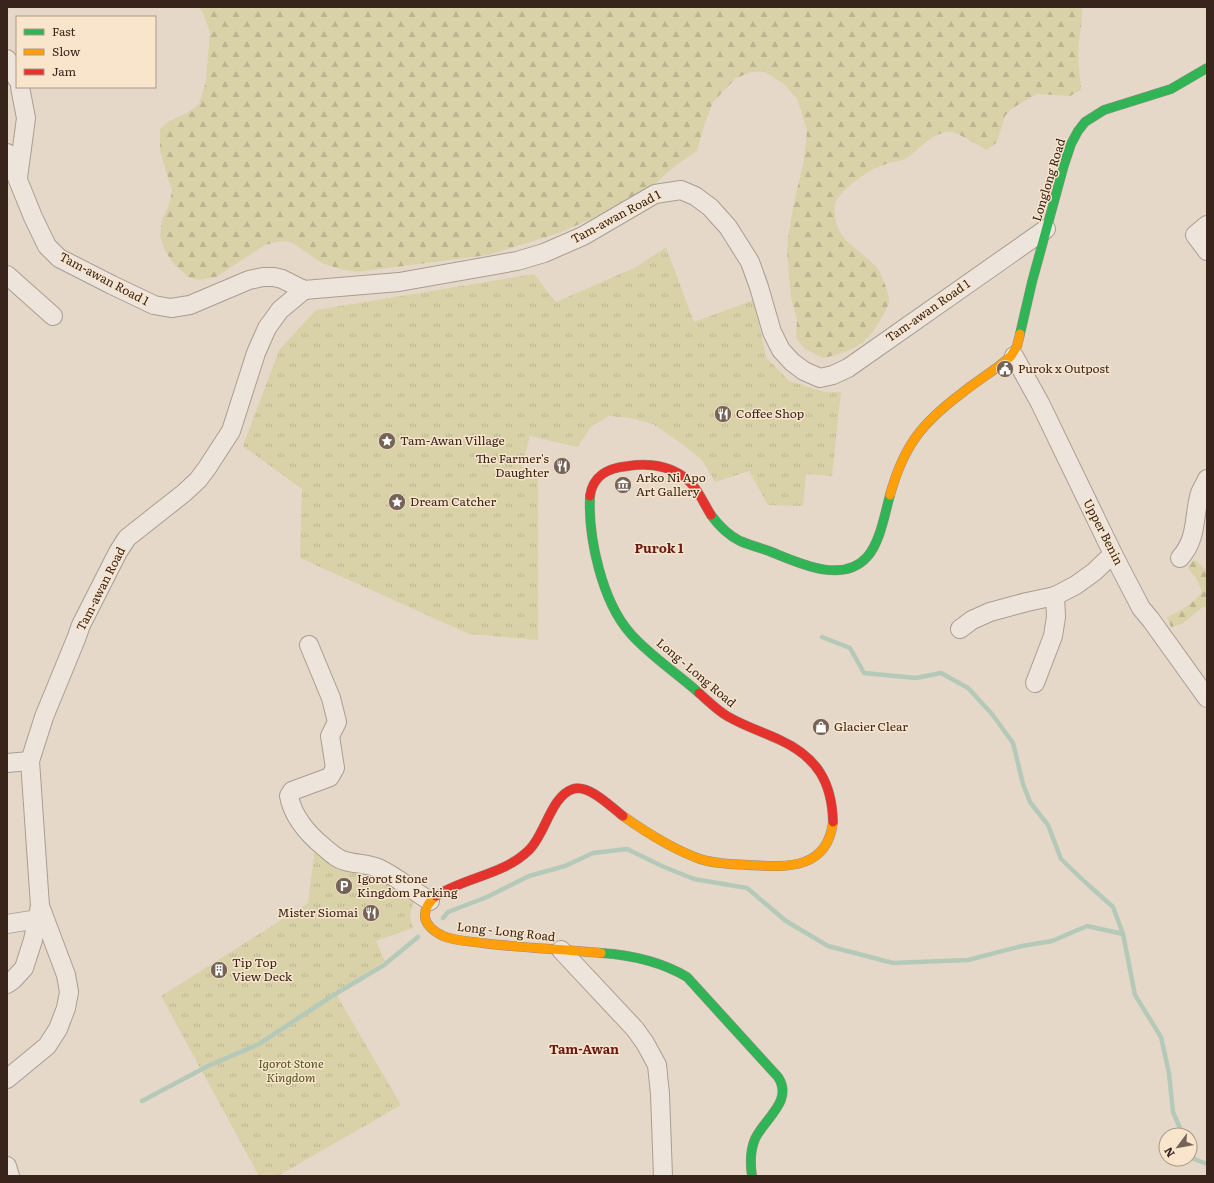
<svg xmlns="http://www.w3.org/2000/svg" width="1214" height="1183" viewBox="0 0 1214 1183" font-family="Literata,serif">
<defs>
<pattern id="forest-firs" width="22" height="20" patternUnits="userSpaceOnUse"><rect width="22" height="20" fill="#d9d2a9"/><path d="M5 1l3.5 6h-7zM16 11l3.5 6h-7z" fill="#bbb491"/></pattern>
<pattern id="park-tufts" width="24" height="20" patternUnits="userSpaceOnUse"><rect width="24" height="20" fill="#d9d2a9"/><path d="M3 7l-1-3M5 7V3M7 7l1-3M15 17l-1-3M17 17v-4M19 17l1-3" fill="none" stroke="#bbb491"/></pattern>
</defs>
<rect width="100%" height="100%" fill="#e5d8c8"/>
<g fill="url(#forest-firs)">
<path d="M199 7H1082C1083 19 1080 30 1079 42 1077 58 1080 74 1081 90L1070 96 1037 94 1011 109 1005 116 997 142 987 150C979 146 960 134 952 132 941 130 928 140 920 147 916 150 913 154 909 157 902 162 894 161 886 164 871 168 840 189 835 204 834 207 835 211 835 213 836 243 862 249 878 269 881 273 888 292 889 297 890 306 883 315 879 322 865 347 849 352 823 358L805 349 796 338 797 319 791 298 787 252 788 238 793 207 804 160 807 131 798 100 784 84 765 72H751L736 78 713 102 704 126 697 151 675 166 647 191 598 216 559 233 488 255 357 272 340 269 322 263 291 242 281 241 265 245 216 277 199 280 188 277 173 263 164 249 160 236 162 220 168 208 172 191 160 151V129L169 121 187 113 199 104 206 81 210 32 202 11Z"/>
<path d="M1194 559 1207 571V607H1203L1182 624 1171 627 1167 617C1182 610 1191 605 1202 592L1197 580 1188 568Z"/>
</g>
<g fill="url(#park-tufts)">
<polygon points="666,247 694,322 754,300 766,357 789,381 825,392 841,392 832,476 806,474 803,506 768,505 749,471 715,482 702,460 685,446 653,424 630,418 609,416 592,426 577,447 530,436 522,467 538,473 538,640 469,634 300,558 302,489 243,446 279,350 316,310 534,274 556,302 636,267"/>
<polygon points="315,847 380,874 414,899 410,916 413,928 376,941 385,961 335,992 401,1105 278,1176 259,1176 161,996 308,903"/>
</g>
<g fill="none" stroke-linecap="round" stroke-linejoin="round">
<g stroke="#b5c9b9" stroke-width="4.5">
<polyline points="822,637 850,648 864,673 916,678 941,673 968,688 992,714 1013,743 1023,784 1030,802 1048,825 1061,859 1085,882 1113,907 1123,934 1135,995 1161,1037 1169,1073 1173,1112 1183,1135"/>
<polyline points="443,918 448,912 487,897 529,876 565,866 593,853 627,849 664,867 694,879 747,888 786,921 828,946 893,963 968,960 1022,946 1052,941 1087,926 1123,934"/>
<polyline points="142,1101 208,1066 259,1044 332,996 384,965 418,937"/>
<polyline points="1190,1150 1194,1159 1207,1164"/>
</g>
<defs>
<g id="street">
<polyline points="7,59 17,79"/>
<polyline points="7,153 33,217 47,246 59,258 112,285 154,305 171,308 190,305 249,280 263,277 274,277 282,279 304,290 399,282 517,261 544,253 583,236 655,194 681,190 695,196 710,207 728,227 750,262 759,287 772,332 781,350 792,362 804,371 820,378 833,375 848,368 1046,229"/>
<polyline points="18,178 26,118 20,87"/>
<polyline points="1207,225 1195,235 1207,251"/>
<polyline points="7,275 53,316"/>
<polyline points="1014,356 1040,403 1113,554 1141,608 1151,620 1207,698"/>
<path d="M1180 558C1198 538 1193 517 1200 493 1202 488 1205 484 1207 479"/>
<polyline points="960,629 972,620 990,612 1027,602 1055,596 1076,585 1094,572 1113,554"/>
<path d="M309 645 331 698 337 722 330 736 335 768 330 777 292 791 289 796C293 818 309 835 325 848 332 854 337 859 345 861 356 864 368 864 378 868 396 876 413 891 430 901"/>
<polyline points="1035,683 1053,636 1056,617 1055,596"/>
<polyline points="7,763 30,761"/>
<polyline points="7,924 38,919"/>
<polyline points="561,950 635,1029 645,1043 657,1065 660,1094 663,1176"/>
<polyline points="7,984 13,980 24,968 33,940 40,906 30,761 44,717 76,639 81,625 118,552 127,538 184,493 198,480 207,468 231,431 256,353 267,328 280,310 304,290"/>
<polyline points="7,1079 47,1046 58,1029 66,1008 69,992 66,975 40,906"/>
<polyline points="7,1166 10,1176"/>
</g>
<g id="fast">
<polyline points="1020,334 1032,282 1064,165 1071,144 1078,131 1085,122 1104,110 1171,89 1207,68"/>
<path d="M590 496C588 538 602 601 630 633 650 656 677 673 699 693"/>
<path d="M711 515C719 526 728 535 740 541 750 545 760 548 769 551 797 562 842 585 867 557 880 543 885 513 890 495"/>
<path d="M601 953C632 955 660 961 687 977L778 1077C794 1101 764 1119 755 1139 750 1151 750 1163 752 1176"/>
</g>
<g id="slow">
<path d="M890 495C904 445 922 423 962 393 978 380 996 370 1011 356L1017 346 1020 334"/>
<path d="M623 816C647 833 672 849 700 859 715 864 732 864 748 865 785 867 827 871 833 822"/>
<path d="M436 896C430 901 424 908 425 917 426 926 435 932 443 936 455 941 469 941 482 943 522 948 561 949 601 953"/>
</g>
<g id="jam">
<path d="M590 496C593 475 608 468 628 466 648 463 667 465 684 477 696 485 703 502 711 515"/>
<path d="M699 693C708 701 717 710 727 716 744 726 763 732 780 740 817 757 832 782 833 822"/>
<path d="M436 896C465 877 504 875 529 850 545 835 551 796 573 789 589 784 611 807 623 816"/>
</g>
</defs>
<use href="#street" stroke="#a99d92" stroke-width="20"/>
<use href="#fast" stroke="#998d82" stroke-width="10"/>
<use href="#slow" stroke="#998d82" stroke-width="10"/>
<use href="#jam" stroke="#998d82" stroke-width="10"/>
<use href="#street" stroke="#ede5db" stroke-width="18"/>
<use href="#fast" stroke="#30b455" stroke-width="9"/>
<use href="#slow" stroke="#ff9f0a" stroke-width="9"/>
<use href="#jam" stroke="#e5322d" stroke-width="9"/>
</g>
<defs>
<symbol id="civic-disc" viewBox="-11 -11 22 22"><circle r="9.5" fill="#756357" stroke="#f8e5cc"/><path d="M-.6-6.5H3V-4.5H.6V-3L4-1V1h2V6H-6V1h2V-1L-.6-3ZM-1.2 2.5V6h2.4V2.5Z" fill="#fff"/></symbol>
<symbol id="restaurant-disc" viewBox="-11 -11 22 22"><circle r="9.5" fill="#756357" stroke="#f8e5cc"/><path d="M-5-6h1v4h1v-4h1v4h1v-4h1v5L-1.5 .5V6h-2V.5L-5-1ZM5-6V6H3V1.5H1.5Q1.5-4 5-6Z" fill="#fff"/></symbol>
<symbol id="sight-disc" viewBox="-11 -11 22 22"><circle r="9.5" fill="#756357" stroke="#f8e5cc"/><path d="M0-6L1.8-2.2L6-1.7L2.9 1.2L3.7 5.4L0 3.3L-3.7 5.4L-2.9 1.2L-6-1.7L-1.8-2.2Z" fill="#fff"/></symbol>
<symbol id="museum-disc" viewBox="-11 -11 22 22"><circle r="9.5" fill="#756357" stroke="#f8e5cc"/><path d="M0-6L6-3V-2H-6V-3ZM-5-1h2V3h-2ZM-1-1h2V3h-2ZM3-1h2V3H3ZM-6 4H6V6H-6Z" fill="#fff"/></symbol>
<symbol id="shop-disc" viewBox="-11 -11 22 22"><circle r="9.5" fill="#756357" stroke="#f8e5cc"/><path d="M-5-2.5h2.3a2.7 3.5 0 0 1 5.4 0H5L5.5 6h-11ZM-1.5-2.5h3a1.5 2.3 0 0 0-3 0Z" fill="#fff"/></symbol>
<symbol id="parking-disc" viewBox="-11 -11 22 22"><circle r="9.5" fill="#756357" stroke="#f8e5cc"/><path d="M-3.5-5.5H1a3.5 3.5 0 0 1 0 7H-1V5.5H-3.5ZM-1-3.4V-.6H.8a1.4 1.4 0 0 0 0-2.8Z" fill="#fff"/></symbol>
<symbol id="building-disc" viewBox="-11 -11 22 22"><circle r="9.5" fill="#756357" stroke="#f8e5cc"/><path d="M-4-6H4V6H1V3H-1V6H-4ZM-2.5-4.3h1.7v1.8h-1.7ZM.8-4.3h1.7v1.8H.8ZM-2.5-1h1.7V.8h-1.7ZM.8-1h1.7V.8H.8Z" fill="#fff"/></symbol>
</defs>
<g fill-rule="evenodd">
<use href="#civic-disc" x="995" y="359" width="20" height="20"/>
<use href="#restaurant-disc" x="713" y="404" width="20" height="20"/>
<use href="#sight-disc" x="377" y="431" width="20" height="20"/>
<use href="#restaurant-disc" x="552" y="456" width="20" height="20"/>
<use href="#museum-disc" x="613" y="475" width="20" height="20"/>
<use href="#sight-disc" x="387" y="492" width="20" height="20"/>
<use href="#shop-disc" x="811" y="717" width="20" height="20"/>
<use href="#parking-disc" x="334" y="876" width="20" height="20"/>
<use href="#restaurant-disc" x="361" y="903" width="20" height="20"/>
<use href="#building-disc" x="209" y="960" width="20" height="20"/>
</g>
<g text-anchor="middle" stroke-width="3" stroke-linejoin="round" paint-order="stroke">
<g font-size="12" fill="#38241a" stroke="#f8e5cc">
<text transform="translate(1049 180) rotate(-73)" y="4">Longlong Road</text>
<text transform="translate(616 217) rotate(-28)" y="4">Tam-awan Road 1</text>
<text transform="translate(104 279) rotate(28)" y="4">Tam-awan Road 1</text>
<text transform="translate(928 311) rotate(-35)" y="4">Tam-awan Road 1</text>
<text transform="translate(1103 532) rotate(63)" y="4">Upper Benin</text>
<text transform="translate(101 589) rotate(-63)" y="4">Tam-awan Road</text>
<text transform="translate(696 673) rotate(40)" y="4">Long - Long Road</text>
<text transform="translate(506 932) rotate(6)" y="4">Long - Long Road</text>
</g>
<g font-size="12" fill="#38241a" stroke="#f8e5cc" text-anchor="start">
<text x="1018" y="373">Purok x Outpost</text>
<text x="736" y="418">Coffee Shop</text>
<text x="400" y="445">Tam-Awan Village</text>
<text x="549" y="463" text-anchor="end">The Farmer's<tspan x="549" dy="14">Daughter</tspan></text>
<text x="636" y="482">Arko Ni Apo<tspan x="636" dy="14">Art Gallery</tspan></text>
<text x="410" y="506">Dream Catcher</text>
<text x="834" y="731">Glacier Clear</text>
<text x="357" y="883">Igorot Stone<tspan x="357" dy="14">Kingdom Parking</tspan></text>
<text x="358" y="917" text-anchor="end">Mister Siomai</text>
<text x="232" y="967">Tip Top<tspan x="232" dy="14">View Deck</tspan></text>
</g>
<g font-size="12" font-style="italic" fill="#51561f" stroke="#f8e5cc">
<text x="291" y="1068">Igorot Stone<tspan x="291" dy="14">Kingdom</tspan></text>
</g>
<g font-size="13" font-weight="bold" fill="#681b16" stroke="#f8e5cc">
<text x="659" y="553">Purok 1</text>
<text x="584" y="1054">Tam-Awan</text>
</g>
</g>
<rect width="1214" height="1183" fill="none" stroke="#38241a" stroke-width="16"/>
<rect x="16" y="16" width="140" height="72" fill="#f8e5cc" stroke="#ab9885"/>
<rect x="24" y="29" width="20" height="6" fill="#30b455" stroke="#ab9885"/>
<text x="52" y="36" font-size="12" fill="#38241a">Fast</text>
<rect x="24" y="49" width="20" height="6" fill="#ff9f0a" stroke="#ab9885"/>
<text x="52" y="56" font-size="12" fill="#38241a">Slow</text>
<rect x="24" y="69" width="20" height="6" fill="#e5322d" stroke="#ab9885"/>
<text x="52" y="76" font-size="12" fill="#38241a">Jam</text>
<g transform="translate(1178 1147) rotate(238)"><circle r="19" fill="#f8e5cc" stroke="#ab9885"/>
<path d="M0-3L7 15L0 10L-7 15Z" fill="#756357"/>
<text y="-6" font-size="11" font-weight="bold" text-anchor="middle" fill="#38241a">N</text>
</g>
</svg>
